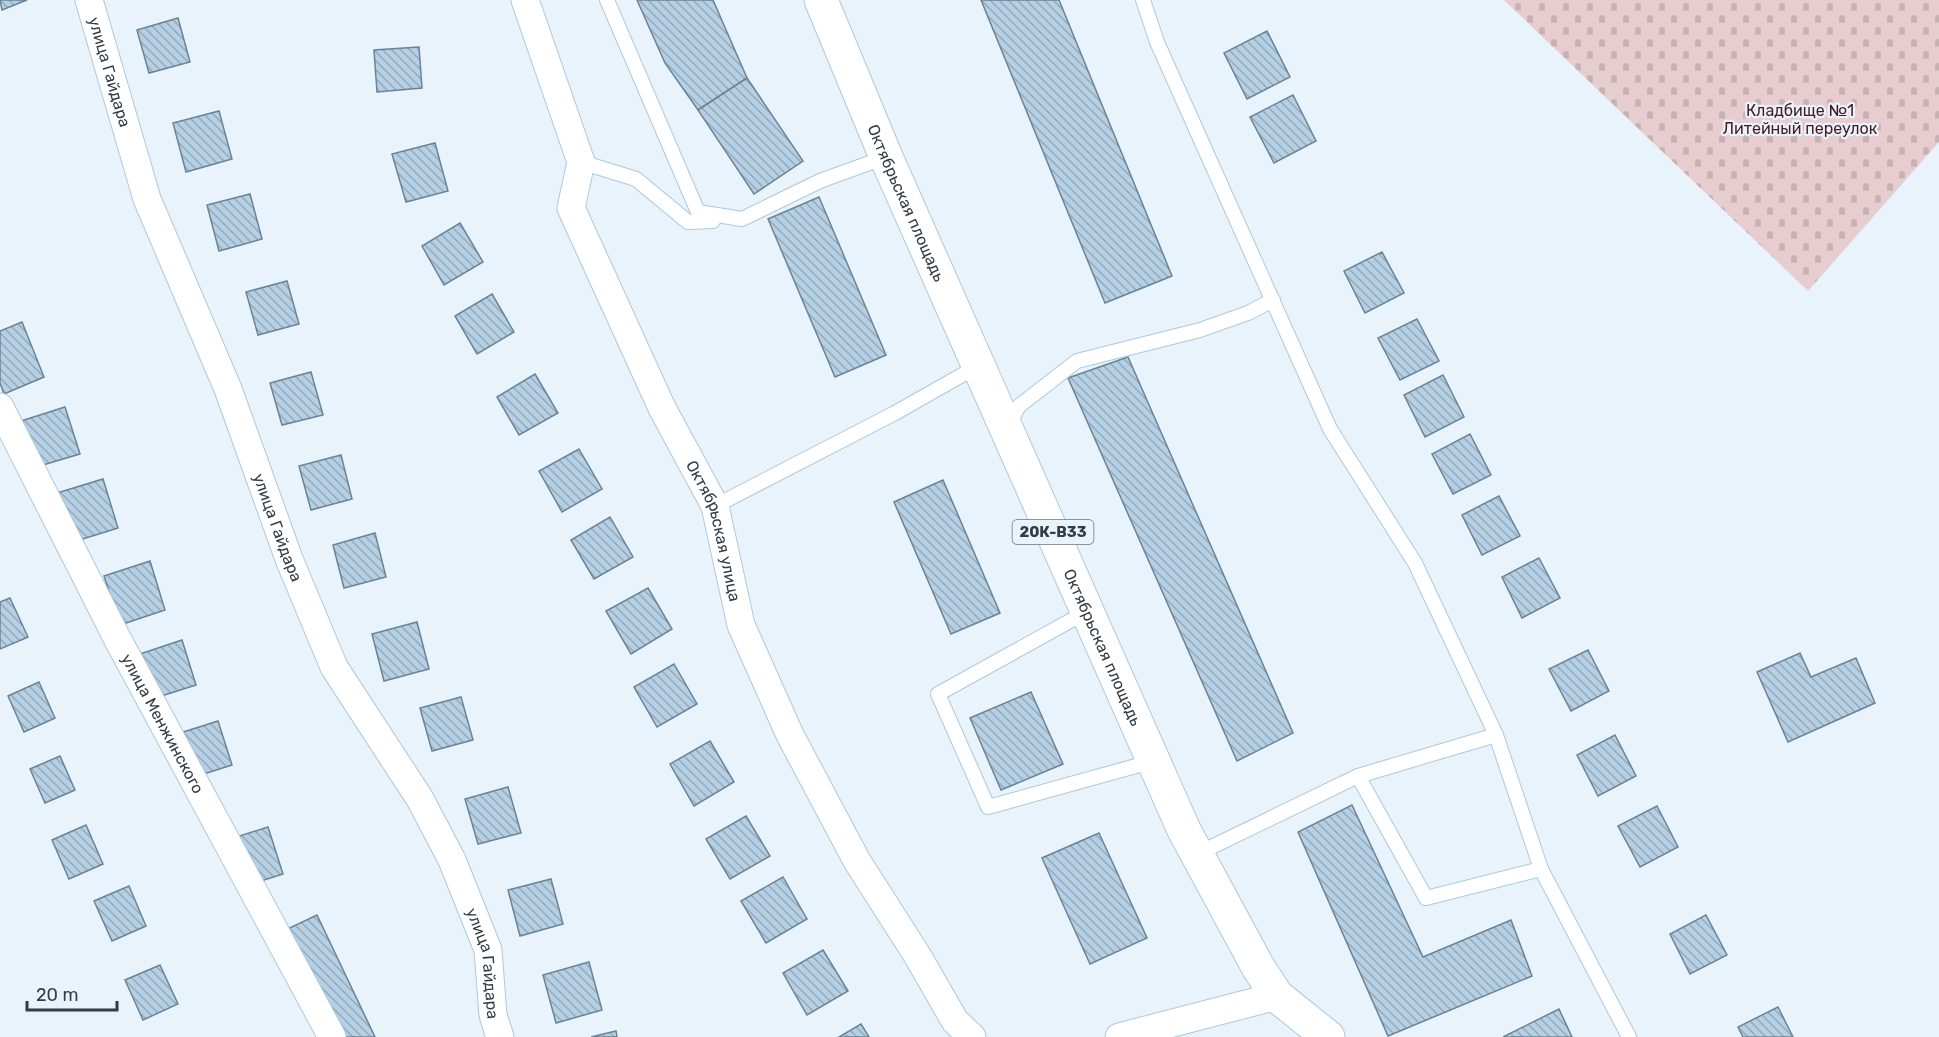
<svg xmlns="http://www.w3.org/2000/svg" width="1939" height="1037" viewBox="0 0 1939 1037" font-family="Rubik,sans-serif">
<defs>
<pattern id="cemetery-stones" width="16" height="16" patternUnits="userSpaceOnUse" patternTransform="scale(1.5)"><rect width="16" height="16" fill="#e7cdcf"/><path d="M2 7V4a2 2 0 0 1 4 0v3zM10 15v-3a2 2 0 0 1 4 0v3z" fill="#c7b1b3"/></pattern>
<pattern id="building-back-hatch" width="6" height="6" patternUnits="userSpaceOnUse" patternTransform="scale(1.5)"><rect width="6" height="6" fill="#b5d0e4"/><path d="M-1 5l2 2M0 0l6 6M5-1l2 2" fill="none" stroke="#94aabb"/></pattern>
</defs>
<rect width="100%" height="100%" fill="#e8f3fb"/>
<polygon fill="url(#cemetery-stones)" points="1504,0 1939,0 1939,142 1808,291"/>
<g fill="url(#building-back-hatch)" stroke="#6a8395" stroke-width="1.5">
<polygon points="0,0 27,0 2,10"/>
<polygon points="637,0 713,0 747,78 698,110 665,63"/>
<polygon points="981,0 1059,0 1172,276 1105,303"/>
<polygon points="178,18 190,62 149,73 137,30"/>
<polygon points="1267,31 1290,77 1247,99 1224,53"/>
<polygon points="419,47 422,88 377,92 374,50"/>
<polygon points="747,78 803,161 754,194 698,110"/>
<polygon points="1293,95 1316,141 1274,163 1250,117"/>
<polygon points="219,111 232,159 186,172 173,123"/>
<polygon points="435,143 448,191 406,202 392,154"/>
<polygon points="250,194 262,239 219,251 207,205"/>
<polygon points="819,197 886,355 835,377 768,219"/>
<polygon points="460,223 483,262 444,285 422,246"/>
<polygon points="1382,252 1404,293 1365,313 1344,271"/>
<polygon points="287,281 299,324 258,335 246,292"/>
<polygon points="492,294 514,332 477,354 455,316"/>
<polygon points="1417,319 1439,361 1400,380 1378,338"/>
<polygon points="22,322 44,377 4,394 0,383 0,331"/>
<polygon points="1128,357 1293,733 1237,761 1068,378"/>
<polygon points="311,372 323,415 282,425 270,383"/>
<polygon points="535,374 558,413 519,435 497,397"/>
<polygon points="1443,375 1464,417 1425,437 1404,395"/>
<polygon points="65,407 80,454 36,467 21,421"/>
<polygon points="1470,434 1491,475 1453,494 1432,454"/>
<polygon points="579,449 602,489 562,512 539,471"/>
<polygon points="341,455 352,499 311,510 299,466"/>
<polygon points="103,479 118,528 73,542 57,493"/>
<polygon points="943,480 1000,613 951,634 894,502"/>
<polygon points="1499,496 1520,536 1482,555 1462,515"/>
<polygon points="610,517 633,557 594,579 571,540"/>
<polygon points="375,533 386,577 344,588 333,545"/>
<polygon points="1539,558 1560,598 1522,618 1502,577"/>
<polygon points="150,561 165,610 120,625 104,576"/>
<polygon points="648,588 672,629 631,654 606,611"/>
<polygon points="10,598 28,637 0,649 0,602"/>
<polygon points="417,622 429,669 384,681 372,634"/>
<polygon points="182,640 196,685 155,698 140,654"/>
<polygon points="1588,650 1609,691 1571,711 1549,669"/>
<polygon points="1800,653 1811,677 1856,658 1875,703 1788,742 1757,672"/>
<polygon points="674,664 697,704 657,727 634,687"/>
<polygon points="39,682 55,718 24,732 8,696"/>
<polygon points="1031,692 1063,764 1001,790 970,718"/>
<polygon points="461,697 473,740 432,751 420,708"/>
<polygon points="218,721 232,765 191,778 177,734"/>
<polygon points="1615,735 1636,776 1598,796 1577,755"/>
<polygon points="710,741 734,782 694,806 670,764"/>
<polygon points="60,756 75,790 45,803 30,769"/>
<polygon points="508,787 521,833 478,844 465,799"/>
<polygon points="1352,805 1423,957 1511,920 1532,976 1388,1036 1298,832"/>
<polygon points="1657,806 1678,847 1640,867 1618,826"/>
<polygon points="746,816 770,856 730,879 706,839"/>
<polygon points="86,825 103,864 69,879 52,840"/>
<polygon points="268,827 283,874 239,888 224,841"/>
<polygon points="1099,833 1147,938 1090,964 1042,858"/>
<polygon points="783,877 807,919 766,943 741,901"/>
<polygon points="551,879 563,924 520,936 508,890"/>
<polygon points="129,886 146,926 112,941 94,901"/>
<polygon points="317,915 375,1037 328,1037 279,933"/>
<polygon points="1706,915 1727,955 1690,974 1670,934"/>
<polygon points="823,950 848,991 807,1015 783,973"/>
<polygon points="589,962 602,1010 556,1023 543,975"/>
<polygon points="160,965 178,1004 143,1020 125,980"/>
<polygon points="1778,1007 1793,1037 1743,1037 1738,1027"/>
<polygon points="1559,1009 1572,1037 1503,1037"/>
<polygon points="861,1024 869,1037 839,1037"/>
<polygon points="616,1031 617,1037 591,1037"/>
</g>
<g fill="none" stroke-linecap="round" stroke-linejoin="round">
<defs>
<g id="service">
<polyline points="607,0 698,212 742,219 820,181 886,157"/>
<polyline points="1143,0 1157,42 1330,429 1415,563 1496,735 1541,869 1629,1037"/>
<polyline points="581,162 636,179 688,222 713,221"/>
<polyline points="1008,426 1019,406 1077,361 1200,330 1248,313 1273,300"/>
<polyline points="715,506 895,413 978,366"/>
<polyline points="1088,611 938,694 988,807 1154,761"/>
<polyline points="1358,776 1426,898 1541,869"/>
<polyline points="1197,854 1358,776 1496,735"/>
</g>
<g id="minor">
<path id="s1" d="M89 0 147 199 228 389 289 559 334 667 420 799 452 860 488 950 493 1015 500 1037"/>
<path id="s2" d="M525 0 581 162 571 208 662 408 715 506 741 625 790 735 857 861 917 955 955 1021 972 1037"/>
<path id="s3" d="M0 407 118 640 332 1037"/>
<polyline points="1119,1037 1277,996"/>
</g>
<g id="primary">
<path id="s4" d="M821 0 886 157 1184 830 1258 967 1277 996 1328 1037"/>
</g>
</defs>
<use href="#service" stroke="#adc9dc" stroke-width="16"/>
<use href="#minor" stroke="#adc9dc" stroke-width="29"/>
<use href="#primary" stroke="#adc9dc" stroke-width="35"/>
<use href="#service" stroke="#fff" stroke-width="14"/>
<use href="#minor" stroke="#fff" stroke-width="27"/>
<use href="#primary" stroke="#fff" stroke-width="33"/>
</g>
<g text-anchor="middle" stroke-width="4.5" stroke-linejoin="round" paint-order="stroke">
<rect fill="#e8f3fb" stroke="#69747c" stroke-width="1.5" x="1012.5" y="520" width="81" height="24" rx="4.5"/>
<g font-size="15" font-weight="bold" fill="#323d45">
<text x="1053" y="537">20К-В33</text>
</g>
<g font-size="16" fill="#323d45" stroke="#e8f3fb">
<text dy="6" stroke="none"><textPath href="#s1" startOffset="75">улица Гайдара</textPath></text>
<text dy="6" stroke="none"><textPath href="#s4" startOffset="220">Октябрьская площадь</textPath></text>
<text dy="6" stroke="none"><textPath href="#s1" startOffset="561">улица Гайдара</textPath></text>
<text dy="6" stroke="none"><textPath href="#s2" startOffset="573">Октябрьская улица</textPath></text>
<text dy="6" stroke="none"><textPath href="#s4" startOffset="706">Октябрьская площадь</textPath></text>
<text dy="6" stroke="none"><textPath href="#s3" startOffset="356">улица Менжинского</textPath></text>
<text dy="6" stroke="none"><textPath href="#s1" startOffset="1047">улица Гайдара</textPath></text>
</g>
<g font-size="16" fill="#481922" stroke="#e8f3fb">
<text x="1800" y="116">Кладбище №1<tspan x="1800" dy="18">Литейный переулок</tspan></text>
</g>
</g>
<path d="M27 1001v9h90v-9" fill="none" stroke="#323d45" stroke-width="3"/>
<text x="36" y="1001" font-size="18" fill="#323d45" stroke="#e8f3fb" stroke-width="4.5" paint-order="stroke">20 m</text>
</svg>
